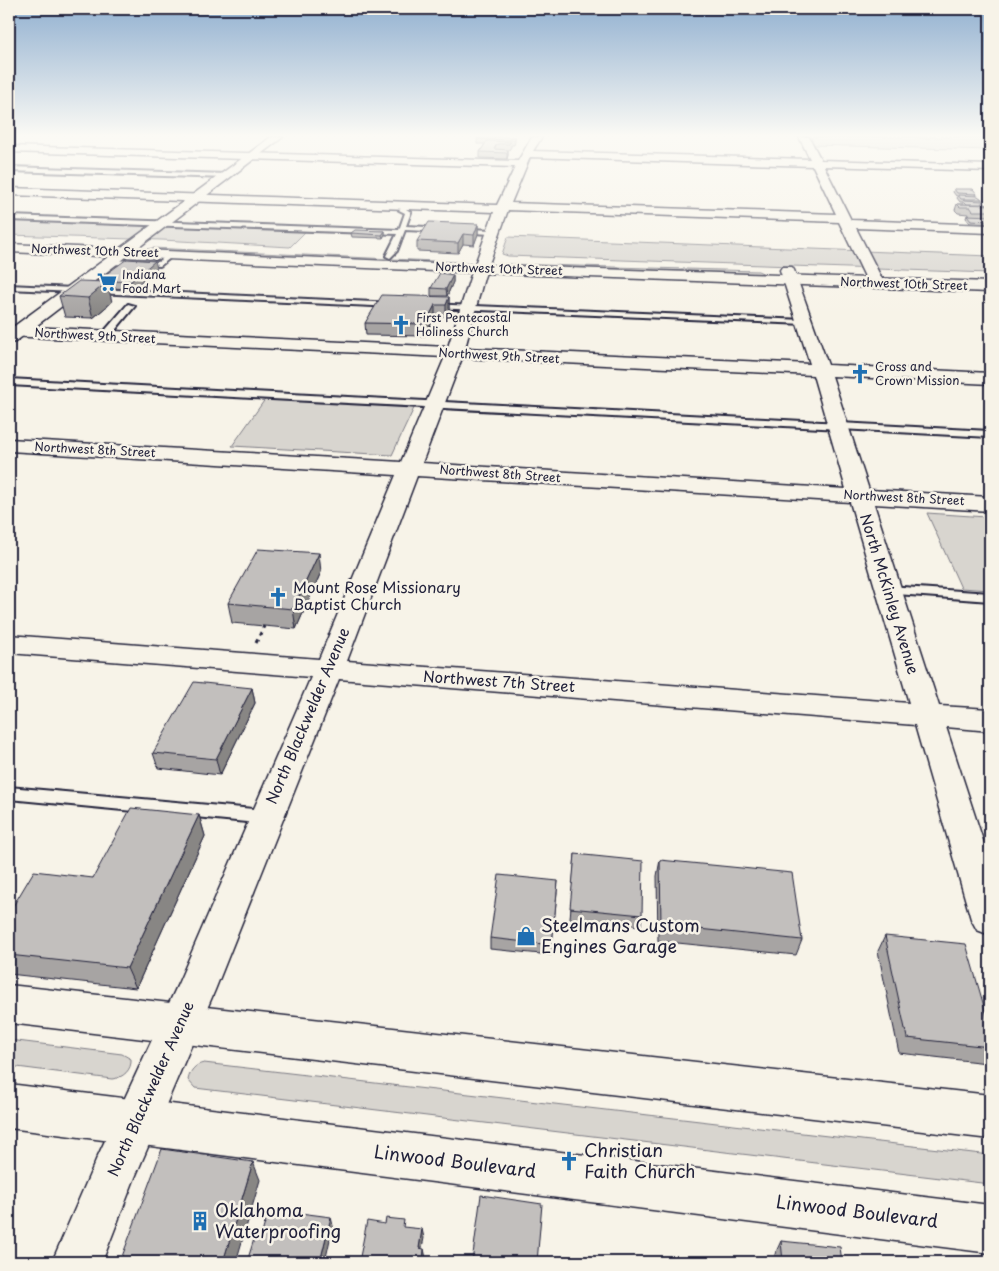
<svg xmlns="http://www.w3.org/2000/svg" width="999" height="1271" viewBox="0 0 999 1271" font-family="'Playpen Sans',sans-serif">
<rect width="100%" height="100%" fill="#f7f3e8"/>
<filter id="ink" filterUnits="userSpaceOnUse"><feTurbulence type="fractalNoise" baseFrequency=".02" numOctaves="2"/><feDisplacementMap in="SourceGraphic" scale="10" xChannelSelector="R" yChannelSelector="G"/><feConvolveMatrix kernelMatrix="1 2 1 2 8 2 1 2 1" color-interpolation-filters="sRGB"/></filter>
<g filter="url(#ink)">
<g fill="#d8d5cf" stroke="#7d7c85">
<polygon points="809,137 990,137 990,150 813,145"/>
<polygon points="9,219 307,230 290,247 162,240 9,235"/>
<polygon points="508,237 990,256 990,273 508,256 502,254"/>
<polygon points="152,248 457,262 461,264 147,250"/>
<polygon points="507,264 758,271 765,274 500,265"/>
<polygon points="266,398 415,406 392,455 232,446"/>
<polygon points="927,513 986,517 990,525 990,590 961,588"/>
<path d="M9 1040 122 1054 131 1059C132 1070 123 1078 112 1079L9 1066Z"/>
<path d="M204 1063 990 1155V1184L195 1088 188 1080C190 1071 194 1065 204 1063Z"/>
</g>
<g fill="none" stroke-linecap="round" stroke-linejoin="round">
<defs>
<g id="service">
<polygon points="9,167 227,174 230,176 227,178 9,171"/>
<polygon points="406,203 409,205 406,209 411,212 406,226 493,230 496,232 493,234 405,230 397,251 390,258 386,256 397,234 9,220 9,216 399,230 405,213 399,210"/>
<polygon points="172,252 174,253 174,255 160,266 111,264 107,262 111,260 158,262"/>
<polygon points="9,285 395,303 399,305 395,307 9,289"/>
<polygon points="128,304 135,306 112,334 108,338 102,338 102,334"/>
<polygon points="429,304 805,320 809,322 805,324 432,308 429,308"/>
<polygon points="9,379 990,431 990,437 9,385"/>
<polygon points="888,586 990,593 990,601 883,593 882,590 883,587"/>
<polygon points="9,787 266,810 272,812 274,817 272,822 266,824 9,799"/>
</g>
<path id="minor" d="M532 137H542L533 151 810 159 799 137H809L821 160 990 165V171L824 166 851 220 990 225V233L856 228 884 283 881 286H871L868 283 839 222 508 210 484 278 465 348 810 364 780 270 782 267H792L794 270 828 365 990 373V384L832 376 869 490 990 497V511L874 504 939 706 990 709V731L946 727 990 862V935L977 930 971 919 915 725 339 679 215 990 133 1182 102 1262H52L96 1160 178 984 311 677 9 653V635L319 659 396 475 9 451V439L401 462 445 357 9 336V326L448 347 470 278 494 212 9 195V188L497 205 515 167 9 152V146L518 161ZM530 157 813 166 836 214 511 203ZM462 358 813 375 846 489 422 463ZM417 476 850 502 909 703 347 661Z"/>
<polygon id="tertiary" points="271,137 283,137 15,342 9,343 9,330"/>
<polygon id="secondary" points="9,244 480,265 990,282 990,292 480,273 9,252"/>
<g id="primary">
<polygon points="9,985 990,1095 990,1139 9,1023"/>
<polygon points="9,1084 990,1205 990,1253 9,1128"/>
</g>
</defs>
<use href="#service" stroke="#22223b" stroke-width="4"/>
<use href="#minor" stroke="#22223b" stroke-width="3"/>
<use href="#tertiary" stroke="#22223b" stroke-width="3"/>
<use href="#secondary" stroke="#22223b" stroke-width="3"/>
<use href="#primary" stroke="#22223b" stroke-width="3"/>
<polyline stroke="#22223b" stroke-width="1" stroke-dasharray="1 1" stroke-linecap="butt" points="915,137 925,139 933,137"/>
<polyline stroke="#22223b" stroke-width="3" stroke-dasharray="4 4" stroke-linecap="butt" points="256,643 264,626"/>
<use href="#service" fill="#f7f3e8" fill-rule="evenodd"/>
<use href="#minor" fill="#f7f3e8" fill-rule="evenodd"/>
<use href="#tertiary" fill="#f7f3e8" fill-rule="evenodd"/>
<use href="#secondary" fill="#f7f3e8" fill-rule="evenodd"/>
<use href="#primary" fill="#f7f3e8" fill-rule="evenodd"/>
</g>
<g fill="#a7a4a3" stroke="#22223b">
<polygon points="515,137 515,142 514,145 511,145 511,147 509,150 508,150 508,155 507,159 480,158 480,152 485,144 477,144 477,139"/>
<polygon points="954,189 977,194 976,196 982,199 982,201 985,203 984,204 990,205 990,224 970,223 966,218 967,215 969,215 968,214 958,213 955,210 957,204 963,204 963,202 960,202 957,198 958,196 956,196 953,192"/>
<polygon points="478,224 478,234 474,245 463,244 458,253 417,251 417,241"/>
<polygon points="385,231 385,234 383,238 352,237 351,233"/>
<polygon points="157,268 132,289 108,288 112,302 93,318 65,317 59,296 98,282 98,280"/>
<polygon points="453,275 453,282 447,296 431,296 431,288"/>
<polygon points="449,297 449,309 446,316 435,316 425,336 366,335 365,323"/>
<polygon points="321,572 296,629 232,623 228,603"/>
<polygon points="252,688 255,703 220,775 158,768 153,753"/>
<polygon points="199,815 205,836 136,988 9,974 9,913 93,878"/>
<polygon points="575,854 642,915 641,926 570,919"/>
<polygon points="660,860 802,940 796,955 658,941 657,876"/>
<polygon points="558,881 551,955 490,949 490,938"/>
<polygon points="885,936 990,1027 990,1057 987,1063 899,1053 878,951"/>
<polygon points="781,1241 842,1262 775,1262 775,1254"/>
<polygon points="947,1257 988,1262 943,1262"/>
</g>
<g fill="#888684" stroke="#22223b">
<polygon points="508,150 508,155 507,159 507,153"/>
<polygon points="478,224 478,234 474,245 474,235"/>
<polygon points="385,231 385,234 383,238 382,235"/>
<polygon points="463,234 463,244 458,253 458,243"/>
<polygon points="155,261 157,268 132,289 130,282"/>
<polygon points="453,275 453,282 447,296 446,289"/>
<polygon points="107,282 112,302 93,318 88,298"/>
<polygon points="449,297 449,309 446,316 446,305"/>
<polygon points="435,305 435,316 425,336 425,324"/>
<polygon points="319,553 321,572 296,629 293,609"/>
<polygon points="252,688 255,703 220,775 216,759"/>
<polygon points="199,815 205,836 136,988 127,968"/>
<polygon points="253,1162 260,1180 236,1262 223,1262"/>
<polygon points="331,1217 333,1226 325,1262 320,1262"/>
<polygon points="422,1229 424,1238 420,1257 419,1248"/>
<polygon points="424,1249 426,1258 425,1262 423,1262"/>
</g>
<g fill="#c2bfbd" stroke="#22223b">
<polygon points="478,137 515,137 514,140 477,139"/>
<polygon points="487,141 511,142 509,144 497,144 494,149 508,150 507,153 480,152"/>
<polygon points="954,189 973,189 977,194 957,193"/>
<polygon points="958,195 978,196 982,199 961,199"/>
<polygon points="963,200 982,201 985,203 981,203 982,204 967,204"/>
<polygon points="957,204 990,205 990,211 973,211 970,207 960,207"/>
<polygon points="967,215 990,216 990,221 971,220"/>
<polygon points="429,222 478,224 474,235 463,234 458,243 417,241"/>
<polygon points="355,230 385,231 382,235 351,233"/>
<polygon points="127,259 155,261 130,282 98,280"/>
<polygon points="440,273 453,275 446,289 431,288"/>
<polygon points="79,281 107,282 88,298 59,296"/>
<polygon points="382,295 449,297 446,305 435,305 425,324 365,323"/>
<polygon points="258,549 319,553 293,609 228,603"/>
<polygon points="194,682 252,688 216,759 153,753"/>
<polygon points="131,808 199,815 127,968 9,955 9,913 34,871 93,878"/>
<polygon points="575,854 643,861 642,915 570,908"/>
<polygon points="660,860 792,873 802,940 661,925"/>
<polygon points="499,875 558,881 552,945 490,938"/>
<polygon points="885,936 966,944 990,1027 990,1047 907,1038"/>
<polygon points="162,1149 253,1162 223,1262 120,1262"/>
<polygon points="481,1195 542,1204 537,1262 472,1262"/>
<polygon points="269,1209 331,1217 320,1262 247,1262 254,1239 260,1240"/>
<polygon points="386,1218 404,1220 403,1227 422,1229 419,1248 424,1249 423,1262 359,1262 367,1221 385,1224"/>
<polygon points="781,1241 840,1247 842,1262 783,1262"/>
<polygon points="947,1257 988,1262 948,1262"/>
</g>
</g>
<linearGradient id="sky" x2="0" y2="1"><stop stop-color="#91b0d0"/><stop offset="0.43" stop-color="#fbfaf5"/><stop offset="1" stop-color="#fbfaf5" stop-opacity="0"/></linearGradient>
<rect width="999" height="315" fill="url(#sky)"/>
<defs>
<symbol id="supermarket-bare" viewBox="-9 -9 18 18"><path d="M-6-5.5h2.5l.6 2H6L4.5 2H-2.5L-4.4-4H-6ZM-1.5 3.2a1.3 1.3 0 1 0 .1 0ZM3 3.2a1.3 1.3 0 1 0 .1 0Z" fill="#1f6fb2" stroke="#f7f3e8" stroke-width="2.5" paint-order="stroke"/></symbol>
<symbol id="church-bare" viewBox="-9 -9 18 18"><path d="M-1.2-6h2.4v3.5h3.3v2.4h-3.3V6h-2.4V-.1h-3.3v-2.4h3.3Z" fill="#1f6fb2" stroke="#f7f3e8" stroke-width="2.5" paint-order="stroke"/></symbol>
<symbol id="shop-bare" viewBox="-9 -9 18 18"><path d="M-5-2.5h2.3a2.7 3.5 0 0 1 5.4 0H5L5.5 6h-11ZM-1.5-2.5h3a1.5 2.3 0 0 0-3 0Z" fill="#1f6fb2" stroke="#f7f3e8" stroke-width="2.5" paint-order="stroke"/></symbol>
<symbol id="building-bare" viewBox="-9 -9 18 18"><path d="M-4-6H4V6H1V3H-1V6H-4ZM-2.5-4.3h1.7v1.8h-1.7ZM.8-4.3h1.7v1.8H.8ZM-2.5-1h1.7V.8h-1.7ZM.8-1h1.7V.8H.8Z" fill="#1f6fb2" stroke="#f7f3e8" stroke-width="2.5" paint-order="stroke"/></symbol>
</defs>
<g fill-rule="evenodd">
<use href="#supermarket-bare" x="93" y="268" width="28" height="28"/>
<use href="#church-bare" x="387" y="311" width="28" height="28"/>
<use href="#church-bare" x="846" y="360" width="28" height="28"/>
<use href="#church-bare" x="264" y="583" width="28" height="28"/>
<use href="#shop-bare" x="512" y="922" width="28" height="28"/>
<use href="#church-bare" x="555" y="1147" width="28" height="28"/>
<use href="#building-bare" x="186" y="1207" width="28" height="28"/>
</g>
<g text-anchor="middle" stroke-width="5" stroke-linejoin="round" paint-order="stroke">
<g font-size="12" fill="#22223b" stroke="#f7f3e8">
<text transform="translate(95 251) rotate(2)" y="4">Northwest 10th Street</text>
<text transform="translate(499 269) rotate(2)" y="4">Northwest 10th Street</text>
<text transform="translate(904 284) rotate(2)" y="4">Northwest 10th Street</text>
<text transform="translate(95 336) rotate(3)" y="4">Northwest 9th Street</text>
<text transform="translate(499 356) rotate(3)" y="4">Northwest 9th Street</text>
<text transform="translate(95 450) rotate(3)" y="4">Northwest 8th Street</text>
<text transform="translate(500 474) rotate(4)" y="4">Northwest 8th Street</text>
<text transform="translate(904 498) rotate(3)" y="4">Northwest 8th Street</text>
</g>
<g font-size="12" fill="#22223b" stroke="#f7f3e8" text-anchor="start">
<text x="122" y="279">Indiana<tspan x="122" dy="14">Food Mart</tspan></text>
<text x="416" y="322">First Pentecostal<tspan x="416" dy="14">Holiness Church</tspan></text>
<text x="875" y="371">Cross and<tspan x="875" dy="14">Crown Mission</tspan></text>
</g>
<g font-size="15" fill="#22223b" stroke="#f7f3e8" text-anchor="start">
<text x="293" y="593">Mount Rose Missionary<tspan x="293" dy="17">Baptist Church</tspan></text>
</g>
<g font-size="15" fill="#22223b" stroke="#f7f3e8">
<text transform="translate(889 594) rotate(73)" y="5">North McKinley Avenue</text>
<text transform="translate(499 682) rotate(4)" y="5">Northwest 7th Street</text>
<text transform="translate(308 716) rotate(-67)" y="5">North Blackwelder Avenue</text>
<text transform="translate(151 1089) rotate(-66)" y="5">North Blackwelder Avenue</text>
</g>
<g font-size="18" fill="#22223b" stroke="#f7f3e8" text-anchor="start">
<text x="541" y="932">Steelmans Custom<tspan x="541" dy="21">Engines Garage</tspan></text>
<text x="584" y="1157">Christian<tspan x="584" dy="21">Faith Church</tspan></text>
<text x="215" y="1217">Oklahoma<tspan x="215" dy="21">Waterproofing</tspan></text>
</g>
<g font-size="18" fill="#22223b" stroke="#f7f3e8">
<text transform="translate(455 1162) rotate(7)" y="6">Linwood Boulevard</text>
<text transform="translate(857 1212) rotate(7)" y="6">Linwood Boulevard</text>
</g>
</g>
<rect width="999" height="1271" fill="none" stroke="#f7f3e8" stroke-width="30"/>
<rect x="15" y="15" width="969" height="1241" fill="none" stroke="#22223b" stroke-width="2" filter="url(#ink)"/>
</svg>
